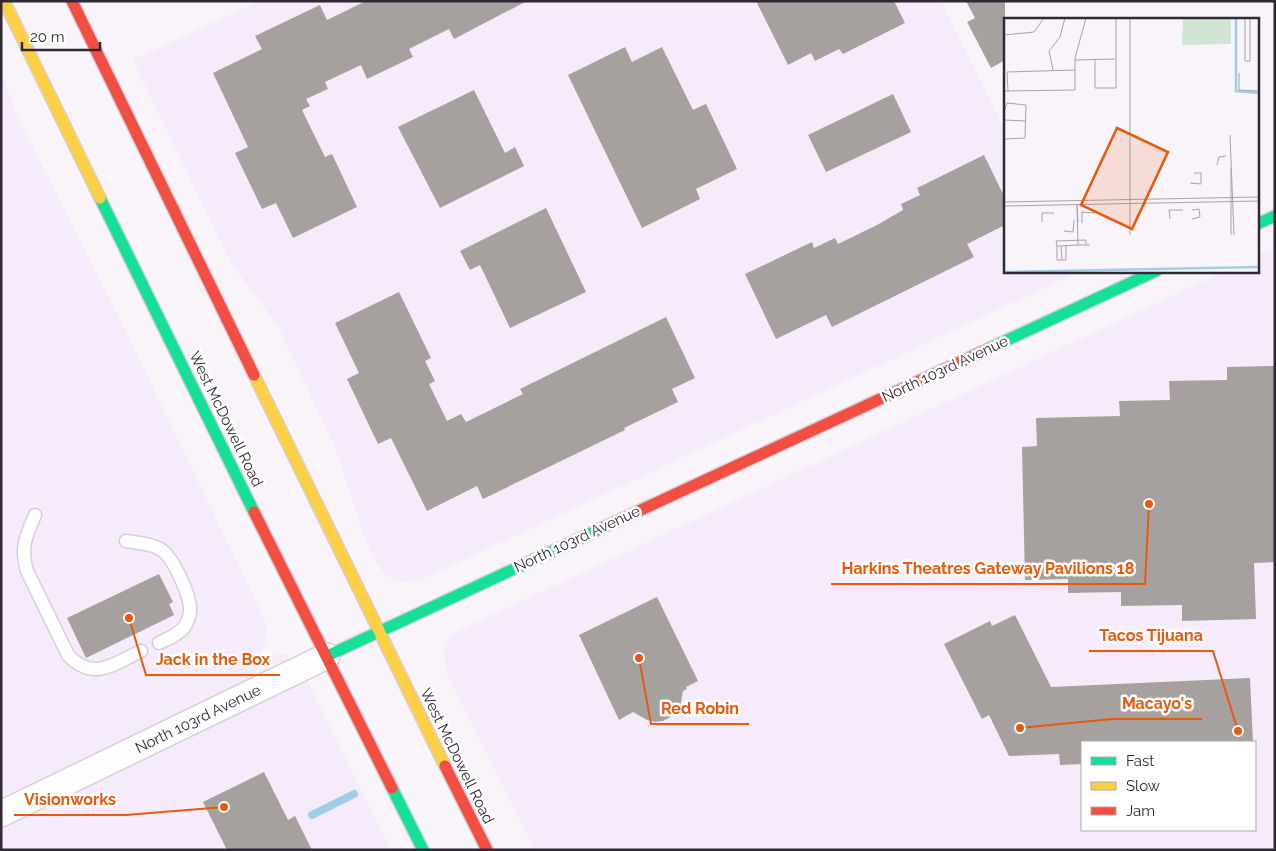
<svg xmlns="http://www.w3.org/2000/svg" width="1276" height="851" viewBox="0 0 1276 851" font-family="Raleway,sans-serif">
<rect width="100%" height="100%" fill="#f8f4fa"/>
<g fill="#f5ebfb" fill-rule="evenodd">
<polygon points="260,1 941,1 1005,130 1005,271 1075,271 1076,273 425,578 404,582 387,576 377,564 364,536 335,447 277,324 231,263 133,60"/>
<polygon points="1,70 15,112 130,340 262,614 267,628 265,644 259,656 284,654 297,660 391,850 1,850"/>
<path d="M1275 248V850H535L446 671 444 652 452 634 1225 271H1257V256ZM1082 742H1255V830H1082Z"/>
</g>
<g fill="none" stroke-linecap="round" stroke-linejoin="round">
<polyline stroke="#a0cee7" stroke-width="8" points="312,815 354,794"/>
</g>
<g fill="#a6a09e">
<polygon points="366,1 527,1 454,39 449,29 409,49 413,57 367,79 361,65 325,82 328,89 306,99 310,106 302,110 325,157 332,154 357,207 293,238 276,203 262,209 235,153 248,147 213,73 262,49 255,36 320,5 327,20"/>
<polygon points="756,1 894,1 905,23 843,54 839,49 815,61 811,53 788,65"/>
<polygon points="966,1 1005,1 1005,60 991,68 967,22 975,18"/>
<polygon points="625,47 632,62 662,47 693,110 706,104 737,169 696,189 700,199 642,228 568,75"/>
<polygon points="474,90 505,153 515,147 524,166 440,208 398,127"/>
<polygon points="893,94 911,132 826,172 808,135"/>
<polygon points="984,155 1005,198 1005,225 967,244 974,257 832,327 826,315 776,339 745,274 812,242 814,248 835,238 838,244 877,225 903,210 901,204 920,195 917,188"/>
<polygon points="546,208 586,292 510,328 480,265 470,270 460,251"/>
<polygon points="399,292 431,358 425,361 435,381 429,384 447,421 461,414 466,422 523,394 520,389 666,317 695,378 672,389 678,402 624,428 625,430 483,499 477,486 427,511 391,438 378,444 347,379 359,373 335,323"/>
<polygon points="1275,366 1275,562 1254,563 1256,619 1182,621 1182,605 1121,606 1121,592 1068,593 1068,579 1025,580 1022,447 1037,446 1036,418 1120,416 1119,401 1170,400 1169,381 1227,380 1227,367"/>
<polygon points="159,574 173,602 169,604 174,615 86,658 67,618"/>
<polygon points="657,597 698,681 686,687 687,689 683,691 680,707 671,717 663,721 655,722 647,720 633,712 619,720 579,635"/>
<polygon points="1015,615 1051,687 1250,678 1253,742 1082,742 1082,764 1060,765 1059,754 1009,756 989,715 982,719 944,644 990,621 992,626"/>
<polygon points="264,772 288,820 295,816 312,850 227,850 203,802"/>
</g>
<g fill="none" stroke-linecap="round" stroke-linejoin="round">
<defs>
<g id="lane">
<path d="M35 515C26 536 20 548 27 571L68 655C93 682 114 664 141 651"/>
<path d="M126 541C137 543 150 543 160 549 173 556 191 597 190 611 190 615 187 623 185 626 180 634 167 639 159 643"/>
</g>
<polyline id="street" points="1,814 327,656"/>
<g id="fast">
<polyline points="100,198 254,512"/>
<polyline points="1257,224 1275,216"/>
<polyline points="990,348 1156,271"/>
<polyline points="327,656 600,529"/>
<polyline points="392,788 423,850"/>
</g>
<g id="slow">
<polyline points="4,1 100,198"/>
<polyline points="254,375 445,766"/>
</g>
<g id="jam">
<polyline points="72,1 254,375"/>
<polyline points="254,512 392,788"/>
<polyline points="600,529 990,348"/>
<polyline points="445,766 487,850"/>
</g>
</defs>
<use href="#lane" stroke="#d4cfd8" stroke-width="15"/>
<use href="#street" stroke="#d4cfd8" stroke-width="28"/>
<use href="#fast" stroke="#d4cfd8" stroke-width="14"/>
<use href="#slow" stroke="#d4cfd8" stroke-width="14"/>
<use href="#jam" stroke="#d4cfd8" stroke-width="14"/>
<use href="#lane" stroke="#fefdfe" stroke-width="12"/>
<use href="#street" stroke="#fefdfe" stroke-width="25"/>
<use href="#fast" stroke="#16e098" stroke-width="11"/>
<use href="#slow" stroke="#ffcf43" stroke-width="11"/>
<use href="#jam" stroke="#f24e42" stroke-width="11"/>
</g>
<g text-anchor="middle" stroke-width="5" stroke-linejoin="round" paint-order="stroke">
<g font-size="15" fill="#302834" stroke="#fff">
<text transform="translate(945 369) rotate(-25)" y="5">North 103rd Avenue</text>
<text transform="translate(226 419) rotate(64)" y="5">West McDowell Road</text>
<text transform="translate(577 539) rotate(-25)" y="5">North 103rd Avenue</text>
<text transform="translate(198 719) rotate(-26)" y="5">North 103rd Avenue</text>
<text transform="translate(457 756) rotate(64)" y="5">West McDowell Road</text>
</g>
</g>
<g transform="translate(1004 18)">
<rect width="255" height="255" fill="#f8f4fa"/>
<path d="M179 0H227V26L178 27Z" fill="#d1e5d4"/>
<path fill="none" stroke="#a0cee7" stroke-width="2.5" d="M232 0V73L255 75M0 254 255 249"/>
<path fill="none" stroke="#a8a2ab" stroke-width="1" d="M126 0V217M241 0V43H246V0M0 17 30 14 40 0M91 41V70H112V0M71 42 111 41M49 52 45 33 56 19 61 0M235 55V72L255 73M0 73 71 72V40L82 0M4 73 3 54 71 52M0 94 3 85 22 87 21 120 0 121M0 102 22 103M226 117 230 217M213 147 215 139 222 138M227 150V217M186 165 197 166V155H190M0 184 255 179M73 187 74 227H86M73 187 74 204M0 188 255 183M188 192 195 191 196 199 188 201M166 201 165 192H179M38 204V195H50M78 205V194L91 195M60 213 69 214 70 202M53 228 52 223 82 222V227M57 228 58 242H53V228H57L74 227M58 242H62V228"/>
<path fill="#e8590c" fill-opacity="0.15" stroke="#e8590c" stroke-width="2.5" d="M113 110 164 134 128 211 77 187Z"/>
<rect width="255" height="255" fill="none" stroke="#302834" stroke-width="2.5"/>
</g>
<path fill="none" stroke="#e8590c" stroke-width="2" d="M1149 504L1145 584H831M1238 731L1213 651H1089M129 618L146 675H280M1020 728L1112 719H1202M639 658L651 724H749M224 807L126 815H14"/>
<g fill="#e8590c" stroke="#fff" stroke-width="2">
<circle cx="1149" cy="504" r="5"/>
<circle cx="1238" cy="731" r="5"/>
<circle cx="129" cy="618" r="5"/>
<circle cx="1020" cy="728" r="5"/>
<circle cx="639" cy="658" r="5"/>
<circle cx="224" cy="807" r="5"/>
</g>
<g font-size="16" text-anchor="middle" font-weight="bold" fill="#e8590c" stroke="#fff" stroke-width="5" stroke-linejoin="round" paint-order="stroke">
<text x="988" y="574">Harkins Theatres Gateway Pavilions 18</text>
<text x="1151" y="641">Tacos Tijuana</text>
<text x="213" y="665">Jack in the Box</text>
<text x="1157" y="709">Macayo's</text>
<text x="700" y="714">Red Robin</text>
<text x="70" y="805">Visionworks</text>
</g>
<rect width="1276" height="851" fill="none" stroke="#302834" stroke-width="5"/>
<rect x="1081" y="741" width="175" height="90" fill="#ffffff" stroke="#aca9ae"/>
<rect x="1091" y="757" width="25" height="8" fill="#16e098" stroke="#aca9ae"/>
<text x="1126" y="766" font-size="15" fill="#302834">Fast</text>
<rect x="1091" y="782" width="25" height="8" fill="#ffcf43" stroke="#aca9ae"/>
<text x="1126" y="791" font-size="15" fill="#302834">Slow</text>
<rect x="1091" y="807" width="25" height="8" fill="#f24e42" stroke="#aca9ae"/>
<text x="1126" y="816" font-size="15" fill="#302834">Jam</text>
<path d="M22 42v8h78v-8" fill="none" stroke="#302834" stroke-width="2.5"/>
<text x="30" y="42" font-size="15" fill="#302834" stroke="#ffffff" stroke-width="4" paint-order="stroke">20 m</text>
</svg>
